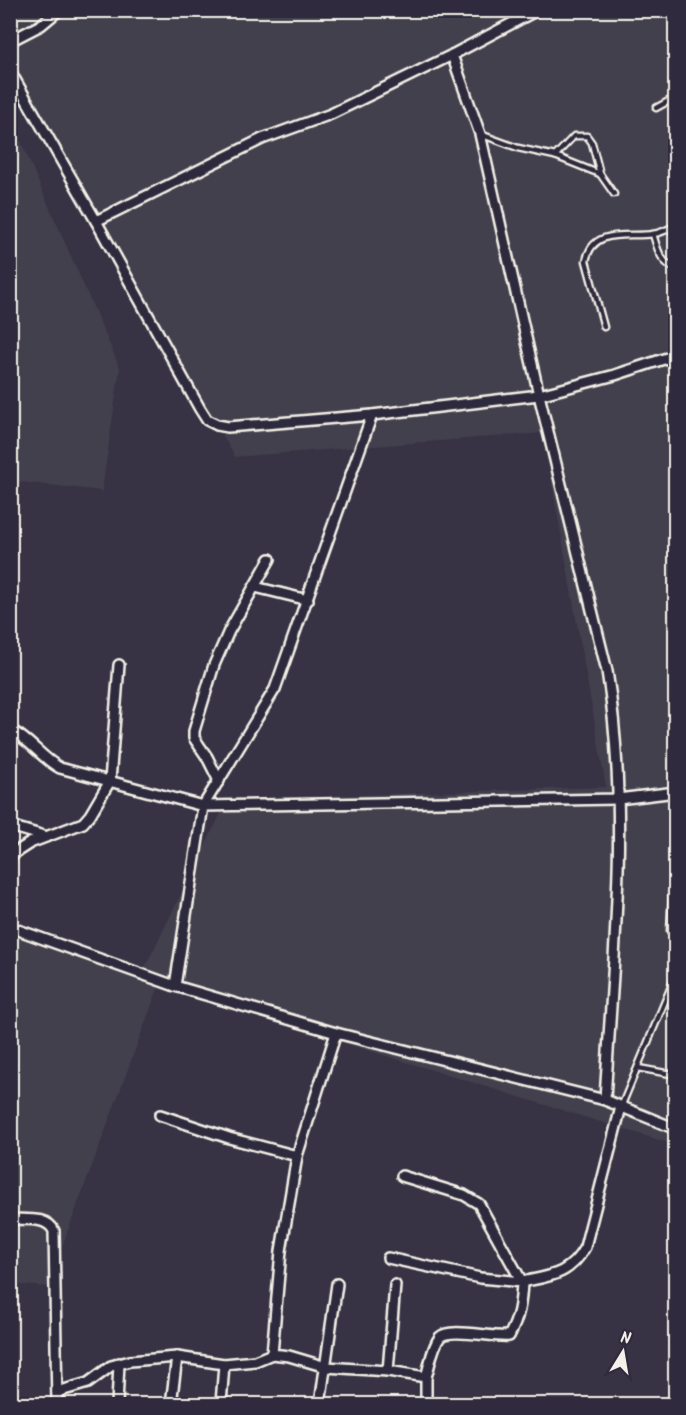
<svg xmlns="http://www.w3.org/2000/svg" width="686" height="1415" viewBox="0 0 686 1415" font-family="Kalam,sans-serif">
<rect width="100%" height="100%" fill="#373244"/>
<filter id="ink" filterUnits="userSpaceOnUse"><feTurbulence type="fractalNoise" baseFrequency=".0167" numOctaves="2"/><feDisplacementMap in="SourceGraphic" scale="12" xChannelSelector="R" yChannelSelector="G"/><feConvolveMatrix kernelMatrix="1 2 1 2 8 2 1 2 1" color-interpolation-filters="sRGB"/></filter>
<g filter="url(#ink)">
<g fill="#433f4e">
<polygon points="11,11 675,11 675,1145 159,986 47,1287 11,1284 10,920 142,973 228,799 606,787 543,433 235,457 11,75"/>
<polygon points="11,119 120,368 102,491 11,481"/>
</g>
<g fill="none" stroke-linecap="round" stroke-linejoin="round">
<defs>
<g id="lane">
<polyline points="656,108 676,97"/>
<polyline points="480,134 518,148 555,156 600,174"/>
<polyline points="555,156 574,136 587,136 592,143 600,174 614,194"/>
<path d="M653 234C657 247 660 264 676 268"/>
<path d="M604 327 586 261C593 226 628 238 653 234 661 233 669 229 676 225"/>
<polyline points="670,931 672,892 676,882"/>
<polyline points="638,1068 676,1075"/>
<polyline points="621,1107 670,989 673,981 676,980"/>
</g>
<g id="street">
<polyline points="10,41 41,25 59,10"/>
<path d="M452 55 480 134 539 395 607 671C630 813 613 958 605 1100"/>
<polyline points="10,71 96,221 200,409 207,420 217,425 228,427 372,415 539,395 615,375 676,355"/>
<polyline points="96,221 262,139 331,114 452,55 537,10"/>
<polyline points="255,587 308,600"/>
<path d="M10 730C30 739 41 758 60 768L203 806 275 689 372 415"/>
<polyline points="219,781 207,757 194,738 194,731 214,665 229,631 270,559"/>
<polyline points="10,826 44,836"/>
<polyline points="10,859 16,852 30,843 83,823 90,815 110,781 119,665"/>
<polyline points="10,927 175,986 336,1033 605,1100 676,1129"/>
<polyline points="175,986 203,806 618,799 676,792"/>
<path d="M336 1033 297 1156 281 1251 272 1354 289 1356 326 1367 388 1371 426 1377C430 1365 432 1347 440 1337 449 1327 493 1338 509 1336 519 1318 521 1303 522 1282L480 1278 388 1258"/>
<polyline points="160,1115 229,1138 297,1156"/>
<path d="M402 1176 464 1195 479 1204 522 1282C550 1276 570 1275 585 1247L621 1107"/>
<path d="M10 1219C26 1220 47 1216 54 1231L57 1404"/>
<polyline points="388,1371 395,1285"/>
<polyline points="57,1392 88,1383 111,1366 130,1361 177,1357 224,1364 255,1361 272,1354"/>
<polyline points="117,1404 119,1363"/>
<polyline points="171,1404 177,1357"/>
<polyline points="221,1404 224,1364"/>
<polyline points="320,1404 337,1284"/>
<polyline points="426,1404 426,1377"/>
</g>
</defs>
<use href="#lane" stroke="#f4f1e8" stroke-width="9"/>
<use href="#street" stroke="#f4f1e8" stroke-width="14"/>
<use href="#lane" stroke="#2f2a3d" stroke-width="4.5"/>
<use href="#street" stroke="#2f2a3d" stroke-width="9"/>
</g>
</g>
<rect width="686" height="1415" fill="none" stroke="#2f2a3d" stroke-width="36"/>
<rect x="18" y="18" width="650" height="1379" fill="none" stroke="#f4f1e8" stroke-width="2" filter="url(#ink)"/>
<g transform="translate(623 1352) rotate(11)" stroke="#2f2a3d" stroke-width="4.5" paint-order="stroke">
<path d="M0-4.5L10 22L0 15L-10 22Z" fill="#f4f1e8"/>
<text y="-9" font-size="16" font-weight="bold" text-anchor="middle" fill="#f4f1e8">N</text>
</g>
</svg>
